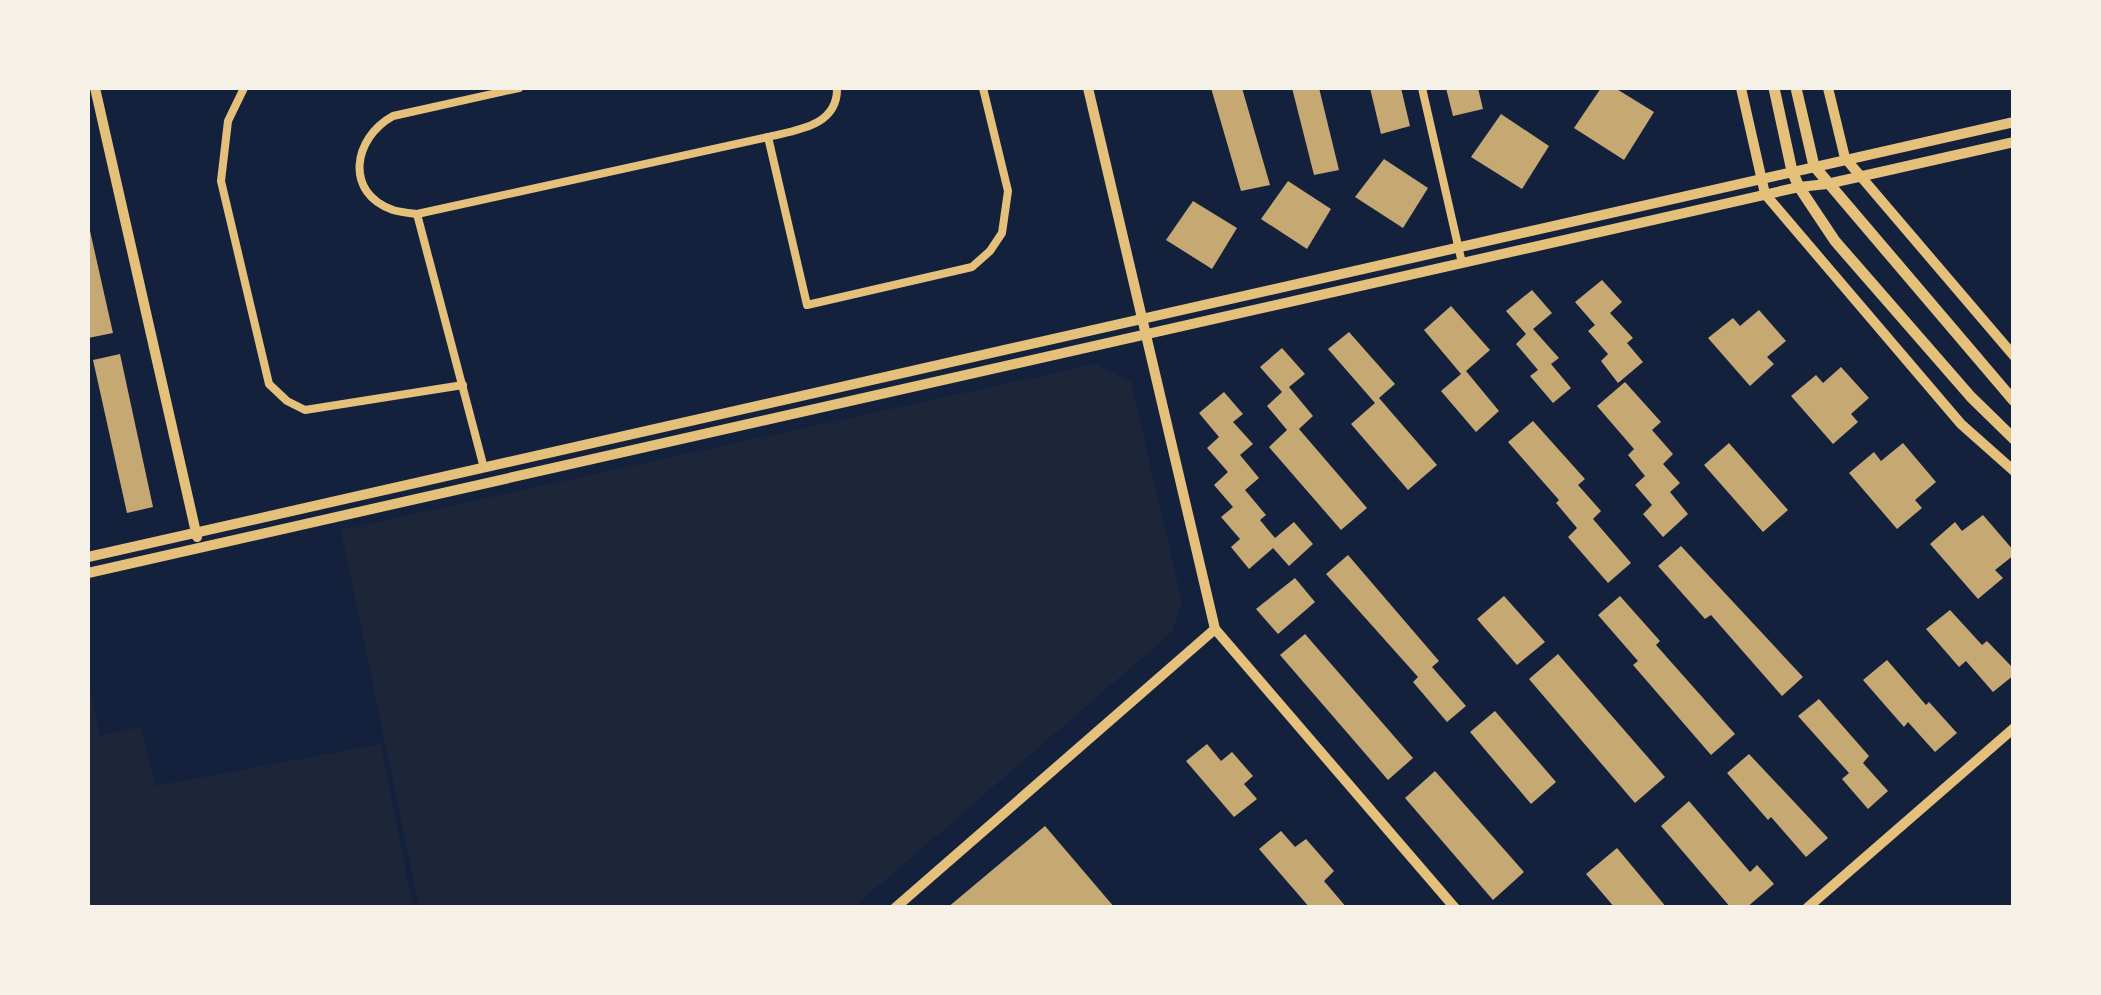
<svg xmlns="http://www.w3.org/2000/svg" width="2101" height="995" viewBox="0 0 2101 995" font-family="'Asap Condensed',sans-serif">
<rect width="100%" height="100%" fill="#14213d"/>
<g fill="#1d2539">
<polygon points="1095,364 1131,382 1182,602 1172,632 854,907 419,907 341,530"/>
<polygon points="88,681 100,736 141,727 155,786 381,744 413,907 88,907"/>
</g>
<g fill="#c6a872">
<polygon points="1211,88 1242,88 1270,185 1241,191"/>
<polygon points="1292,88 1319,88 1339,170 1314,175"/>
<polygon points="1370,88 1401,88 1410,126 1381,134"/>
<polygon points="1446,88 1478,88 1483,109 1453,116"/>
<polygon points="1601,88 1615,88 1654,112 1624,160 1574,128"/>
<polygon points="1501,114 1549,146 1522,189 1471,157"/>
<polygon points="1384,159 1428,188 1403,228 1355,197"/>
<polygon points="1288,181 1331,209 1307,249 1261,219"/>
<polygon points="1193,201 1237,228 1212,269 1166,240"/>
<polygon points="88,222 113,333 88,338"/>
<polygon points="1602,280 1622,302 1610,313 1633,338 1627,343 1643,362 1618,383 1601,361 1608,354 1588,331 1595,325 1575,302"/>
<polygon points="1532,290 1552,313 1533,329 1559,358 1551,364 1571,388 1553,403 1530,376 1538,370 1516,344 1526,334 1506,311"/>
<polygon points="1451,306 1490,350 1466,371 1499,411 1476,432 1441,391 1461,374 1424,330"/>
<polygon points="1759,310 1786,341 1767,357 1774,364 1750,386 1708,338 1733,318 1740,326"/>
<polygon points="1349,332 1395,384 1379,398 1437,465 1408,490 1351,424 1375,403 1328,349"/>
<polygon points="1282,348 1305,374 1289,387 1313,416 1299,429 1367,508 1341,530 1269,447 1287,430 1267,406 1282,392 1260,367"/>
<polygon points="120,354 153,507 127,513 93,360"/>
<polygon points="1841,367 1869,398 1851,414 1858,422 1833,444 1791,396 1816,375 1823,383"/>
<polygon points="1625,382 1661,422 1652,430 1673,454 1663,464 1680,483 1670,492 1688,514 1663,537 1643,514 1652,505 1635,485 1645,476 1628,455 1634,449 1597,406"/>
<polygon points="1224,392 1243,414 1233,422 1253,444 1240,455 1259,478 1245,490 1266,515 1260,520 1275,538 1294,522 1313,544 1289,566 1273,548 1249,569 1231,547 1240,539 1221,517 1233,507 1214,485 1228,472 1207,448 1219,437 1199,413"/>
<polygon points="1533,421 1585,479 1578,485 1601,511 1593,519 1631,563 1608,583 1568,537 1577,528 1556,503 1559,500 1508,442"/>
<polygon points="1729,443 1788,510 1763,532 1704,465"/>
<polygon points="1903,443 1936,482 1915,500 1922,508 1897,529 1849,473 1874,452 1881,461"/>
<polygon points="1983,515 2014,551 2014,555 1995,570 2003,578 1978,599 1930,544 1955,522 1962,531"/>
<polygon points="1681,546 1803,677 1782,696 1711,615 1705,619 1658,566"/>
<polygon points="1348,555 1439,661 1432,667 1466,706 1447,722 1413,682 1418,677 1326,574"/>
<polygon points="1295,578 1315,602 1278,634 1256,609"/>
<polygon points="1504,596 1545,642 1517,665 1477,619"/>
<polygon points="1620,596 1660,641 1656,645 1735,734 1711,755 1633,665 1638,661 1598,615"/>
<polygon points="1950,610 1982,645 1987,641 2014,669 2014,675 1993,692 1966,661 1959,667 1926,629"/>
<polygon points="1305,634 1413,758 1388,780 1280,655"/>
<polygon points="1558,654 1665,777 1635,803 1529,679"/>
<polygon points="1887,660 1926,705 1929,702 1957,733 1935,752 1908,722 1904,727 1863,680"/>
<polygon points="1819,699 1869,756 1863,763 1888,791 1868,809 1842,779 1849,773 1798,716"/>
<polygon points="1495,711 1556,782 1531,804 1470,732"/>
<polygon points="1207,744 1221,761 1232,752 1253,776 1244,784 1257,799 1234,817 1186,761"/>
<polygon points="1749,754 1828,838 1806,857 1771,817 1768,820 1727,773"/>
<polygon points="1435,771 1524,872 1493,900 1405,798"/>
<polygon points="1689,801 1750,872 1757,865 1774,884 1746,908 1731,908 1661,826"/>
<polygon points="1045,826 1115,908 947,908"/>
<polygon points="1281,831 1295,847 1306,839 1334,871 1324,881 1347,908 1310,908 1259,849"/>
<polygon points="1617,848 1667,908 1615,908 1586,874"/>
</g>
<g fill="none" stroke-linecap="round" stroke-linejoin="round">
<g stroke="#e5c07b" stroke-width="8">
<polyline points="244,88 228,121 221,181 269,384 287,401 305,410 463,385"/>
<path d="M519 88 393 116C353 138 344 193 393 210 400 212 409 213 417 214L768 137C797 130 838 126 837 88"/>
<polyline points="1422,88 1462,263"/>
<polyline points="768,137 807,305 972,267 990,251 1002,233 1008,191 983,88"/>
<polyline points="417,214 484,468"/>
</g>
<g stroke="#e5c07b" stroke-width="10">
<polyline points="95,88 197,537"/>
<polyline points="1088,88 1215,629 1455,908"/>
<polyline points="1741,88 1765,194 1961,424 2014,471"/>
<polyline points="1828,88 1845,158 2014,356"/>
<polyline points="88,557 2014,122"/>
<polyline points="88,573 1799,187 1827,184 2014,142"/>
<polyline points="895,908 1215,629"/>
<polyline points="1807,908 2014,728"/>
</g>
<g stroke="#e5c07b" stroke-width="11">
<polyline points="1774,88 1792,171 1799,187 1835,241 1971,397 2014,439"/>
<polyline points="1796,88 1814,166 2014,401"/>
</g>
</g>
<rect width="2101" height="995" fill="none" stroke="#f6f1e7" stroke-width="180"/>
</svg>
